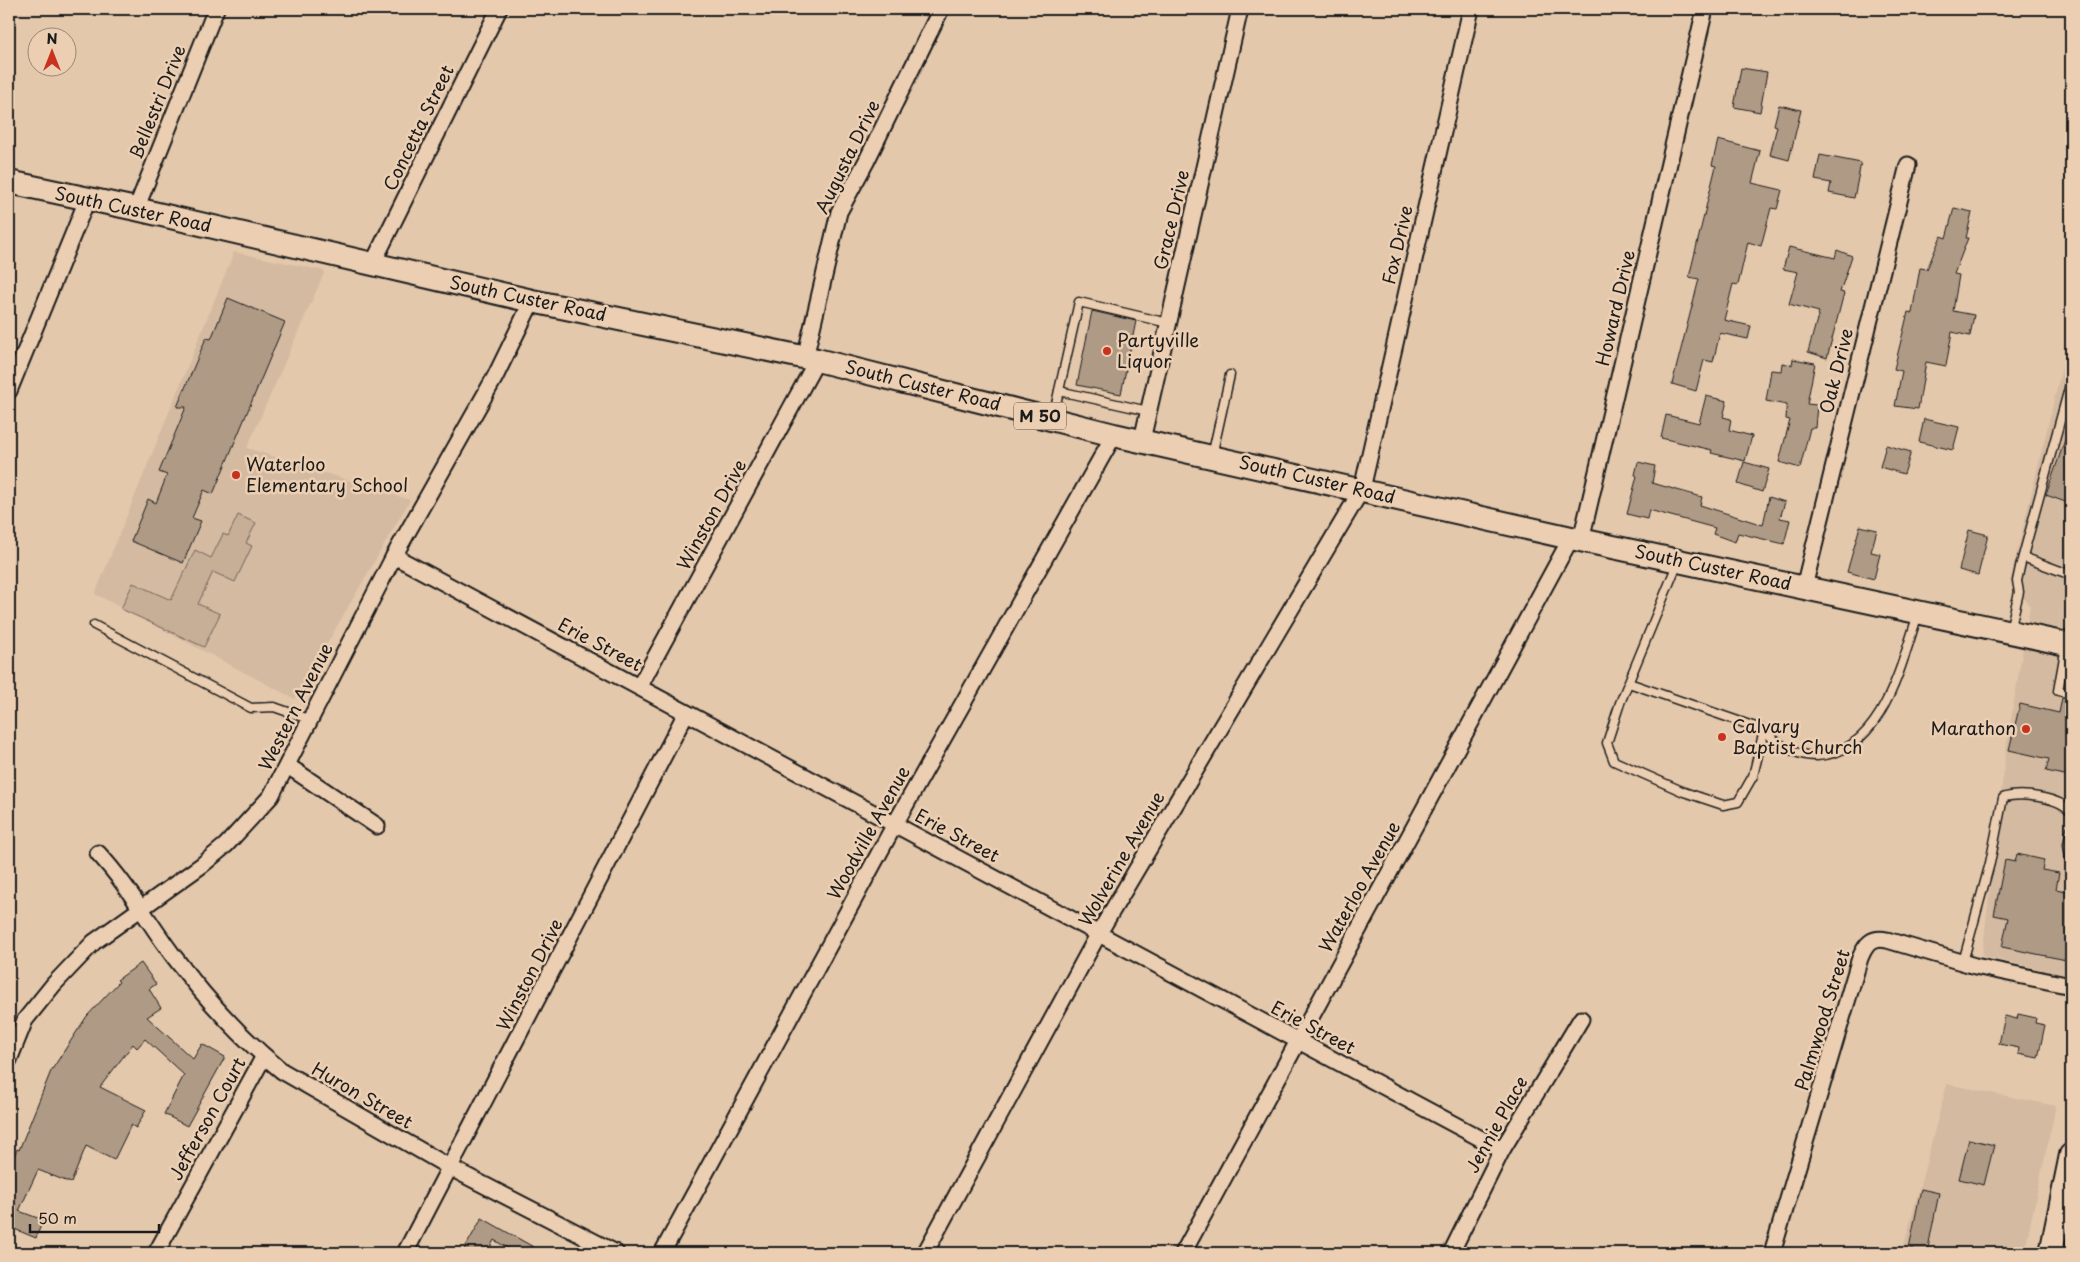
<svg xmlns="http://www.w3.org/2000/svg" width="2080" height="1262" viewBox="0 0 2080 1262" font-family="'Playpen Sans',sans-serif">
<rect width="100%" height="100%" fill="#e4c8ac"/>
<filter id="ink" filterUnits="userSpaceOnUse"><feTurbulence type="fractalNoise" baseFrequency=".02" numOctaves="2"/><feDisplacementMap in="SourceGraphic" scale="10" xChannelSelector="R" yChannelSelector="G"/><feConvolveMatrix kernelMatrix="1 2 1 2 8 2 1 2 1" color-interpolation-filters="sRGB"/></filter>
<g filter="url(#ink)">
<g fill="#d4baa1">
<polygon points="234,252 325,271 247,448 410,500 295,699 95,594"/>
<polygon points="2071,330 2071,976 1982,956 2006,750 2030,606 2010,582"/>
<polygon points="1947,1084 2056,1106 2024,1253 1902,1253"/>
</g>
<polygon fill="#c6ae97" stroke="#71655a" points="238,515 256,523 246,543 252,546 235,582 213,572 198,604 220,614 204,647 121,609 133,583 171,600 195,550 211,558 223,534 228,536"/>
<g fill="#af9a86" stroke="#1c1c1c">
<polygon points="1741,68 1767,72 1760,112 1734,107"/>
<polygon points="1779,105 1801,110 1789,160 1770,155 1777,126 1774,125"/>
<polygon points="1718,140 1760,151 1752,183 1782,190 1777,209 1771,208 1761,246 1748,242 1738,285 1733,284 1724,320 1751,326 1748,339 1720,333 1713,362 1704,360 1696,391 1672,384 1699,279 1689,277 1716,166 1712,165"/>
<polygon points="1820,155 1861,163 1854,198 1829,193 1831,183 1815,180"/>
<polygon points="1954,208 1972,212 1966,238 1968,238 1954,274 1959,275 1953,311 1974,315 1970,336 1952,332 1946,366 1926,362 1918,409 1895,406 1902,371 1894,369 1908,312 1912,313 1920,268 1927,269 1941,236 1946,238"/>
<polygon points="1789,247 1835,258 1837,250 1852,256 1840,292 1844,293 1827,358 1808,352 1819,312 1789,304 1798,272 1783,269"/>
<polygon points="228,298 285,322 213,494 204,490 192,518 201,521 183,563 131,541 148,499 156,503 167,475 159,472 186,407 177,407 206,338 211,339"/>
<polygon points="1092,311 1136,321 1121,394 1077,385"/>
<polygon points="1793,359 1815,363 1807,404 1817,405 1815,428 1810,428 1800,468 1779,462 1790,420 1786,419 1787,405 1766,401 1771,370 1781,371 1782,363 1792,365"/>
<polygon points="1706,396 1727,401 1723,417 1731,419 1729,430 1752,436 1745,461 1711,453 1712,450 1661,438 1666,415 1699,423"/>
<polygon points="1924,419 1959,427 1953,450 1919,442"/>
<polygon points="2069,428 2071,428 2071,504 2046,495"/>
<polygon points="1886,445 1911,452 1904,474 1880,467"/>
<polygon points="1638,462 1655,466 1652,483 1702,497 1700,505 1763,525 1769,497 1785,502 1780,518 1790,520 1784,544 1738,533 1735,542 1713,534 1715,528 1649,510 1647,519 1627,514 1637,476 1635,475"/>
<polygon points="1744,462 1769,469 1762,492 1738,484"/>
<polygon points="1860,526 1877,530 1871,552 1880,554 1874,579 1847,572"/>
<polygon points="1969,530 1988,535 1978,575 1959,570"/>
<polygon points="2062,698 2071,699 2069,776 2046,771 2049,759 2009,750 2020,704 2059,713"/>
<polygon points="2017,854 2044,860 2042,870 2059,873 2056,889 2071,892 2071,961 2002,947 2008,918 1994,915 2005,860 2015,862"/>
<polygon points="141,963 156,984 149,989 161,1008 147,1017 193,1059 202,1044 225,1057 187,1126 164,1114 184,1075 145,1039 137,1048 133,1044 100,1087 146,1110 136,1128 131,1125 114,1160 86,1146 71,1183 38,1170 19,1211 43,1220 36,1238 12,1228 9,1235 9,1160 12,1161 17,1149 19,1150 51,1071 87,1016 119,982 117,980"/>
<polygon points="2018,1014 2036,1018 2035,1023 2045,1025 2038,1058 2018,1054 2019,1048 1999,1044 2005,1016 2017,1019"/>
<polygon points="1969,1139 1994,1145 1984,1185 1959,1179"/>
<polygon points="1921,1189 1939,1193 1927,1253 1913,1253 1914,1249 1909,1248"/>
<polygon points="482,1218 544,1253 516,1253 494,1240 487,1253 462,1253"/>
</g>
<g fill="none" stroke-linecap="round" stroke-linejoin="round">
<defs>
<g id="lane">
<polyline points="1059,391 1148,411"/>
<polyline points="1053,417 1079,302 1168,323"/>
<polyline points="1212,456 1230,375"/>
<polyline points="2023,557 2071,575"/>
<path d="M1678 562 1620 703 1607 743 1614 761 1684 792 1723 805 1738 802 1753 776 1764 730C1778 745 1796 756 1817 756 1882 753 1901 665 1918 614"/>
<polyline points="94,625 251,708 274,707 311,720"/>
<polyline points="2010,630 2019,592 2017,581 2020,567 2071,381"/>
<polyline points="2066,646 2058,691 2071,694"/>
<polyline points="1629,683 1764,730"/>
<polyline points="2071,829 2068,845 2071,863"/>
<path d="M1963 962 1990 863 2003 798C2020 792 2060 797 2071 812"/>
</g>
<g id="street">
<polyline points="136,209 216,9"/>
<polyline points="372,265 499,9"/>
<polyline points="805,358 839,212 866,162 941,9"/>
<polyline points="9,391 87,200"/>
<polyline points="1142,440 1240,9"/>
<polyline points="1581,540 1705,9"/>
<polyline points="394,556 1502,1150"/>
<polyline points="1804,587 1908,165"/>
<polyline points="639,687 817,360"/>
<polyline points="288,766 377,826"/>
<path d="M98 853C127 884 147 920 172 954 204 997 241 1038 282 1071L451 1168 616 1253"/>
<polyline points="9,1060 25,1020 54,984 94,942 202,865 226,845 271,796 394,556 495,377 532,301"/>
<polyline points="156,1253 264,1056"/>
<polyline points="405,1253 686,713"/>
<polyline points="662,1253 895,824 1114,435"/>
<polyline points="925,1253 1099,933 1362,489 1471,9"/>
<polyline points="1183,1253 1571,538"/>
<polyline points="1451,1253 1502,1150 1581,1019"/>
<path d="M1772 1253 1860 958C1866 944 1871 937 1887 940L1975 966 2071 986"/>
</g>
<g id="primary">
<polyline points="9,182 136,209 532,301 817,360 1114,435 1571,538 2071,645"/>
<polyline points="2051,1253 2071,1155"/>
</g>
</defs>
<use href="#lane" stroke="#1c1c1c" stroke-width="11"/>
<use href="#street" stroke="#1c1c1c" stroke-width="19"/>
<use href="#primary" stroke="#1c1c1c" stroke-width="26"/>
<use href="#lane" stroke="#eccfb2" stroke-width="8"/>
<use href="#street" stroke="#eccfb2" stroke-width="15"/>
<use href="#primary" stroke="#eccfb2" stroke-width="22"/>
</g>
</g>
<g fill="#c8321e" stroke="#eccfb2" stroke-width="2">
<circle cx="1107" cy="351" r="5"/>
<circle cx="236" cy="475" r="5"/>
<circle cx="2026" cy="729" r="5"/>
<circle cx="1722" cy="737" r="5"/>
</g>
<g text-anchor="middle" stroke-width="5" stroke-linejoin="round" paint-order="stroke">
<rect fill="#eccfb2" stroke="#5a5249" stroke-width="1" x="1014" y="402.5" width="52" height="27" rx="4"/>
<g font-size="16" font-weight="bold" fill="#1c1c1c">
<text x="1040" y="422">M 50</text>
</g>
<g font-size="18" fill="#1c1c1c" stroke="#eccfb2">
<text transform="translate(158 102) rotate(-68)" y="6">Bellestri Drive</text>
<text transform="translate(419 128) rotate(-64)" y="6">Concetta Street</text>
<text transform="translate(848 157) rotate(-64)" y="6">Augusta Drive</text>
<text transform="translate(133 210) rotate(12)" y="6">South Custer Road</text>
<text transform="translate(1172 220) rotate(-77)" y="6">Grace Drive</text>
<text transform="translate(1398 245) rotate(-77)" y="6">Fox Drive</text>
<text transform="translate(528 299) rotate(12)" y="6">South Custer Road</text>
<text transform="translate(1616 308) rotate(-77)" y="6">Howard Drive</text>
<text transform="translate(1837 371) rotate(-76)" y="6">Oak Drive</text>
<text transform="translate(923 386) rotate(14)" y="6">South Custer Road</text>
<text transform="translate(1317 480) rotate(13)" y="6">South Custer Road</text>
<text transform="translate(712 515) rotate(-61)" y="6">Winston Drive</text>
<text transform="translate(1713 568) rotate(12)" y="6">South Custer Road</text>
<text transform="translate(600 645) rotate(28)" y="6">Erie Street</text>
<text transform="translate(296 707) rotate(-63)" y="6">Western Avenue</text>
<text transform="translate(869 833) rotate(-61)" y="6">Woodville Avenue</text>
<text transform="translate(957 836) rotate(28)" y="6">Erie Street</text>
<text transform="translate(1122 859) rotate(-60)" y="6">Wolverine Avenue</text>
<text transform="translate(1360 887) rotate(-61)" y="6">Waterloo Avenue</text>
<text transform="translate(530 975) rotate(-63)" y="6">Winston Drive</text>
<text transform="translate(1823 1020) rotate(-73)" y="6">Palmwood Street</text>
<text transform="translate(1313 1028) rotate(28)" y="6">Erie Street</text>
<text transform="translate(362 1096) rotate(30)" y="6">Huron Street</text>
<text transform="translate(208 1119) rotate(-61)" y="6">Jefferson Court</text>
<text transform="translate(1497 1125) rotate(-61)" y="6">Jennie Place</text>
</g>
<g font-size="18" fill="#1c1c1c" stroke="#eccfb2" text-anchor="start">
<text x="1117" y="347">Partyville<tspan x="1117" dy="21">Liquor</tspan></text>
<text x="246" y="471">Waterloo<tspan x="246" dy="21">Elementary School</tspan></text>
<text x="1732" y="733">Calvary<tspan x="1732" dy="21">Baptist Church</tspan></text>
<text x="2016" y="735" text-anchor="end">Marathon</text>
</g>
</g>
<rect width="2080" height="1262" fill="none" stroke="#eccfb2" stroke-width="30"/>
<rect x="15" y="15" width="2050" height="1232" fill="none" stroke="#1c1c1c" stroke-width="2" filter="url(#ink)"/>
<g transform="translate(52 52)"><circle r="24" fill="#eccfb2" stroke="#998776"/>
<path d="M0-4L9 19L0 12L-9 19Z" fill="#c8321e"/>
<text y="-8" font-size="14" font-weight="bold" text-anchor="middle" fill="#1c1c1c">N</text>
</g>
<path d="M30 1224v8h129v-8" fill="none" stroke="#1c1c1c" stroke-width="2.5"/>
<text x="38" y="1224" font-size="15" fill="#1c1c1c" stroke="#eccfb2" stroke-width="4" paint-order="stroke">50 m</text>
</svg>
